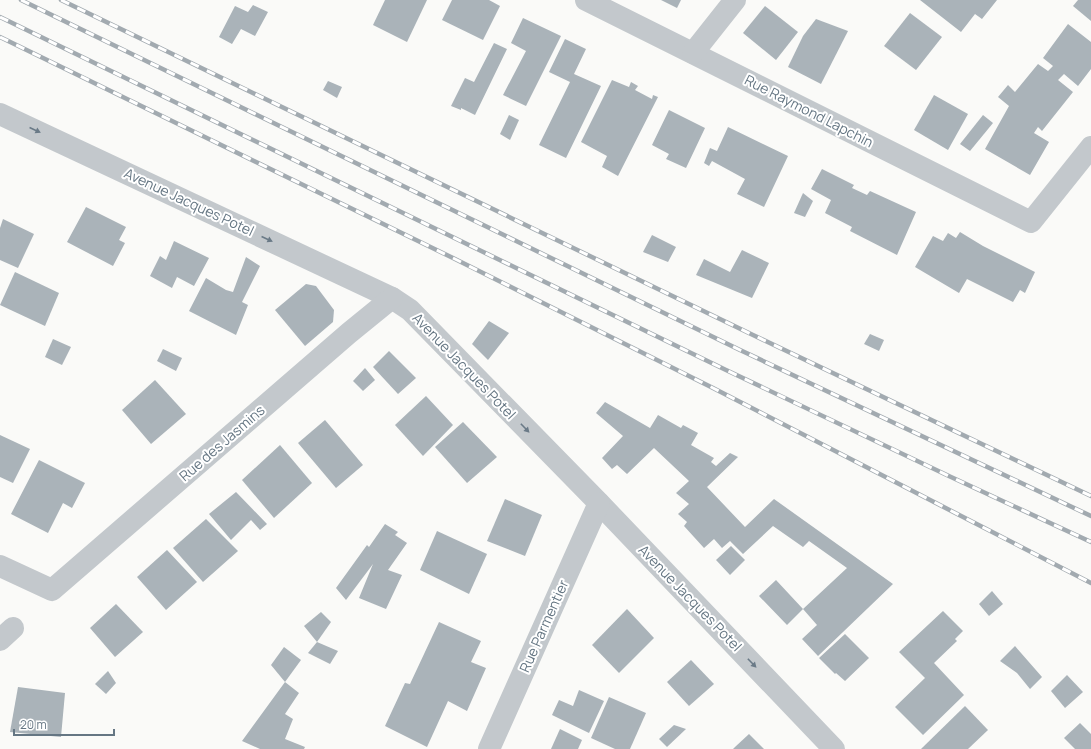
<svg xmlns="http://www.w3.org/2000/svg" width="1091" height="749" viewBox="0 0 1091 749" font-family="Manrope,sans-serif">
<rect width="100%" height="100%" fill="#fafaf8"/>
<g fill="#aab3b9">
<polygon points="385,0 427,0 407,42 373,25"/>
<polygon points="452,0 489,0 500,6 483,40 442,20"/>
<polygon points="661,0 681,0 677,8"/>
<polygon points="920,0 997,0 982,19 975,14 961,32"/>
<polygon points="1078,0 1091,0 1091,21 1073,6"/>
<polygon points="253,5 268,12 255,36 241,29 232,44 219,37 235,6 248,12"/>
<polygon points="765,6 798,32 776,60 743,33"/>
<polygon points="910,13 942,37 916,70 884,46"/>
<polygon points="523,18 561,36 526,106 503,95 526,51 511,43"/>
<polygon points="816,19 848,31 821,84 788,67 803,36"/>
<polygon points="1068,24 1091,42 1091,69 1078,86 1064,74 1058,80 1073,92 1042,131 1038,127 1034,133 1049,142 1030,175 985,149 1009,106 998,97 1008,85 1015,92 1038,64 1048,71 1053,66 1043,58"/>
<polygon points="565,39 586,49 574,74 601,86 566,158 539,145 570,82 549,72"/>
<polygon points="494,43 507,49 475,115 461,108 461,110 451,106 465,78 474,82"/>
<polygon points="612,80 629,87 631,82 638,86 635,90 652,99 653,95 658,97 618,176 602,167 607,156 581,142"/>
<polygon points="328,81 342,87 337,98 323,90"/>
<polygon points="934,95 968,114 948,150 914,130"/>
<polygon points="669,110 705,128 686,168 666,159 669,154 652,145"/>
<polygon points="509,115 519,120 510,140 500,134"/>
<polygon points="983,115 993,123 970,151 960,144"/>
<polygon points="728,127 788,156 764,207 737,194 745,179 712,161 709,166 704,163 710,148 717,151"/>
<polygon points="822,169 854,185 852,188 867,195 870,191 916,212 897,255 850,231 852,227 825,213 831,200 811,189"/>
<polygon points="803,193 813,201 805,217 794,213"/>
<polygon points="86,207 126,227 119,240 125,243 113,266 67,242"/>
<polygon points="3,219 34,234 18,268 0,260 0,228"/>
<polygon points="960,232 983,246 1035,272 1025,293 1020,290 1013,302 967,279 959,293 915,267 933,236 943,241 948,233 956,238"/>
<polygon points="652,235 676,247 668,262 643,252"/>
<polygon points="174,241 209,258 194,286 177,277 172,288 150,276 160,256 166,260"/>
<polygon points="742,250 769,263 752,298 696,275 704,259 730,272"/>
<polygon points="246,257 260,266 242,302 248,305 236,335 189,311 206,278 226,290 233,292"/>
<polygon points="15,272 59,293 45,326 0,305"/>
<polygon points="306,284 316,286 334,310 333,322 305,346 275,310"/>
<polygon points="489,321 509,333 488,360 472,344"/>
<polygon points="870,334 884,340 879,351 864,344"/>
<polygon points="53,339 71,347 62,365 45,357"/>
<polygon points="163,349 182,358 176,371 157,361"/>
<polygon points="389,351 416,378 398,394 373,367"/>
<polygon points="365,368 375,380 363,391 353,381"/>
<polygon points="155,380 186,414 151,444 122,410"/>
<polygon points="426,396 453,425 423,456 395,425"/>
<polygon points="605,402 650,428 658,415 681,428 683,425 698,433 691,445 714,458 711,462 716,466 730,453 738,457 707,487 745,527 774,499 893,584 818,656 802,639 817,625 803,609 787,625 759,596 776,580 803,609 847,568 809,541 803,547 773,526 743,554 730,541 722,548 714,539 704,548 684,526 687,522 678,514 689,504 676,493 689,481 654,448 627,474 617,465 612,469 602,458 623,436 596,413"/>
<polygon points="325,420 363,465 336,488 298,443"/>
<polygon points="463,422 497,457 467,483 435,447"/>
<polygon points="0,435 30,449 13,483 0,477"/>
<polygon points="280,445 312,483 274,518 242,480"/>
<polygon points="39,460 85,483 72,508 63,503 48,533 11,514"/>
<polygon points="236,492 267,524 260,530 251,520 231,540 209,514"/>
<polygon points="505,499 542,515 525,556 487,541"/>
<polygon points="206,519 238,551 203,582 173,548"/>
<polygon points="385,524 398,532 395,535 407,543 388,570 402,575 386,609 359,598 373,564 346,600 336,588 367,545 369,547"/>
<polygon points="437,531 487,554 469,594 420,570"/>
<polygon points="731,546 745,560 730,575 716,560"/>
<polygon points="167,550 197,582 166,610 137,577"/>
<polygon points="992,591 1003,604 989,616 979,604"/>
<polygon points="116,604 143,632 115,657 90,628"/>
<polygon points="627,609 654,638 619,673 592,645"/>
<polygon points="943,611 963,631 955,639 957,641 934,663 964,695 923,735 895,707 925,678 899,652"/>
<polygon points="321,612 331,622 317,642 304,626"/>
<polygon points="439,622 481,641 471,662 486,668 467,711 448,701 427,747 385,726 405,683 410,684"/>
<polygon points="845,634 869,658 845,681 836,673 835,674 819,658"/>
<polygon points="317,642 338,651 330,664 308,653"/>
<polygon points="1015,646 1042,677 1030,689 1017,673 1000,661"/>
<polygon points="284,647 301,660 285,682 271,665"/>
<polygon points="691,660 714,684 689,706 667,682"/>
<polygon points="108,671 116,683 106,694 95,684"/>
<polygon points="1067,675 1083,692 1065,708 1051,691"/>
<polygon points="285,682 299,693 285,714 293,719 285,739 305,747 304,749 260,749 242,741"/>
<polygon points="18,687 65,693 61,737 10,732"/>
<polygon points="579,690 604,701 589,733 552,715 559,700 573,706"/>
<polygon points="609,697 646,713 630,749 615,749 591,738"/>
<polygon points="965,706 988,730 968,749 921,749"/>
<polygon points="1080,723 1091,734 1091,749 1075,749 1064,738"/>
<polygon points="674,725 686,729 667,747 659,739"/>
<polygon points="560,729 582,740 578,749 551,749"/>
<polygon points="749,734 764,749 733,749 735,747"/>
</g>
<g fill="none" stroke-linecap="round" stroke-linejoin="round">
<g stroke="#c3c8cc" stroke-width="22">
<polyline points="586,0 1031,222 1091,147"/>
<polyline points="693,53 735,0"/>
<polyline points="0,114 392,298 410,310 599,503 834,749"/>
<polyline points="0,566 52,590 349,333 392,298"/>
<polyline points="0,640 13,628"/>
<polyline points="489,749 599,503"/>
</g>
<defs>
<g id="rail">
<polyline points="21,0 740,350 1091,516"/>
<polyline points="61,0 753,335 1091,496"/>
<polyline points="0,17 726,370 951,477 1091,542"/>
<polyline points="0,37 453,258 713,388 1091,583"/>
</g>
</defs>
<use href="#rail" stroke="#a2aab0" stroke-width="4.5"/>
<use href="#rail" stroke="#fff" stroke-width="3" stroke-dasharray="9" stroke-linecap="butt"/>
</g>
<defs><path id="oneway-solid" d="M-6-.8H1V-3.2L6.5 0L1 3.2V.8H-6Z"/></defs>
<g fill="#6a7a87">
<use href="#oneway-solid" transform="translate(35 130) rotate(25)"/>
<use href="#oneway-solid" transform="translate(267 239) rotate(25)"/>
<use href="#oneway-solid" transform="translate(525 428) rotate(46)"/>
<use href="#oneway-solid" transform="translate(752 663) rotate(46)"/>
</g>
<g text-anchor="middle" stroke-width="4" stroke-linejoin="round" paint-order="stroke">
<g font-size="14" fill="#657683" stroke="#fff">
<text transform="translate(809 111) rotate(27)" y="5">Rue Raymond Lapchin</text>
<text transform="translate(189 202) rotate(25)" y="5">Avenue Jacques Potel</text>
<text transform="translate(464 366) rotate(46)" y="5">Avenue Jacques Potel</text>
<text transform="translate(222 443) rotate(-41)" y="5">Rue des Jasmins</text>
<text transform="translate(690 598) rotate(46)" y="5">Avenue Jacques Potel</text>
<text transform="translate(544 626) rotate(-66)" y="5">Rue Parmentier</text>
</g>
</g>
<path d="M14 729v6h100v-6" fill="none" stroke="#657683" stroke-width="2"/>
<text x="20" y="729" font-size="12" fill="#657683" stroke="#ffffff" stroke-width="3" paint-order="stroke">20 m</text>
</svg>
